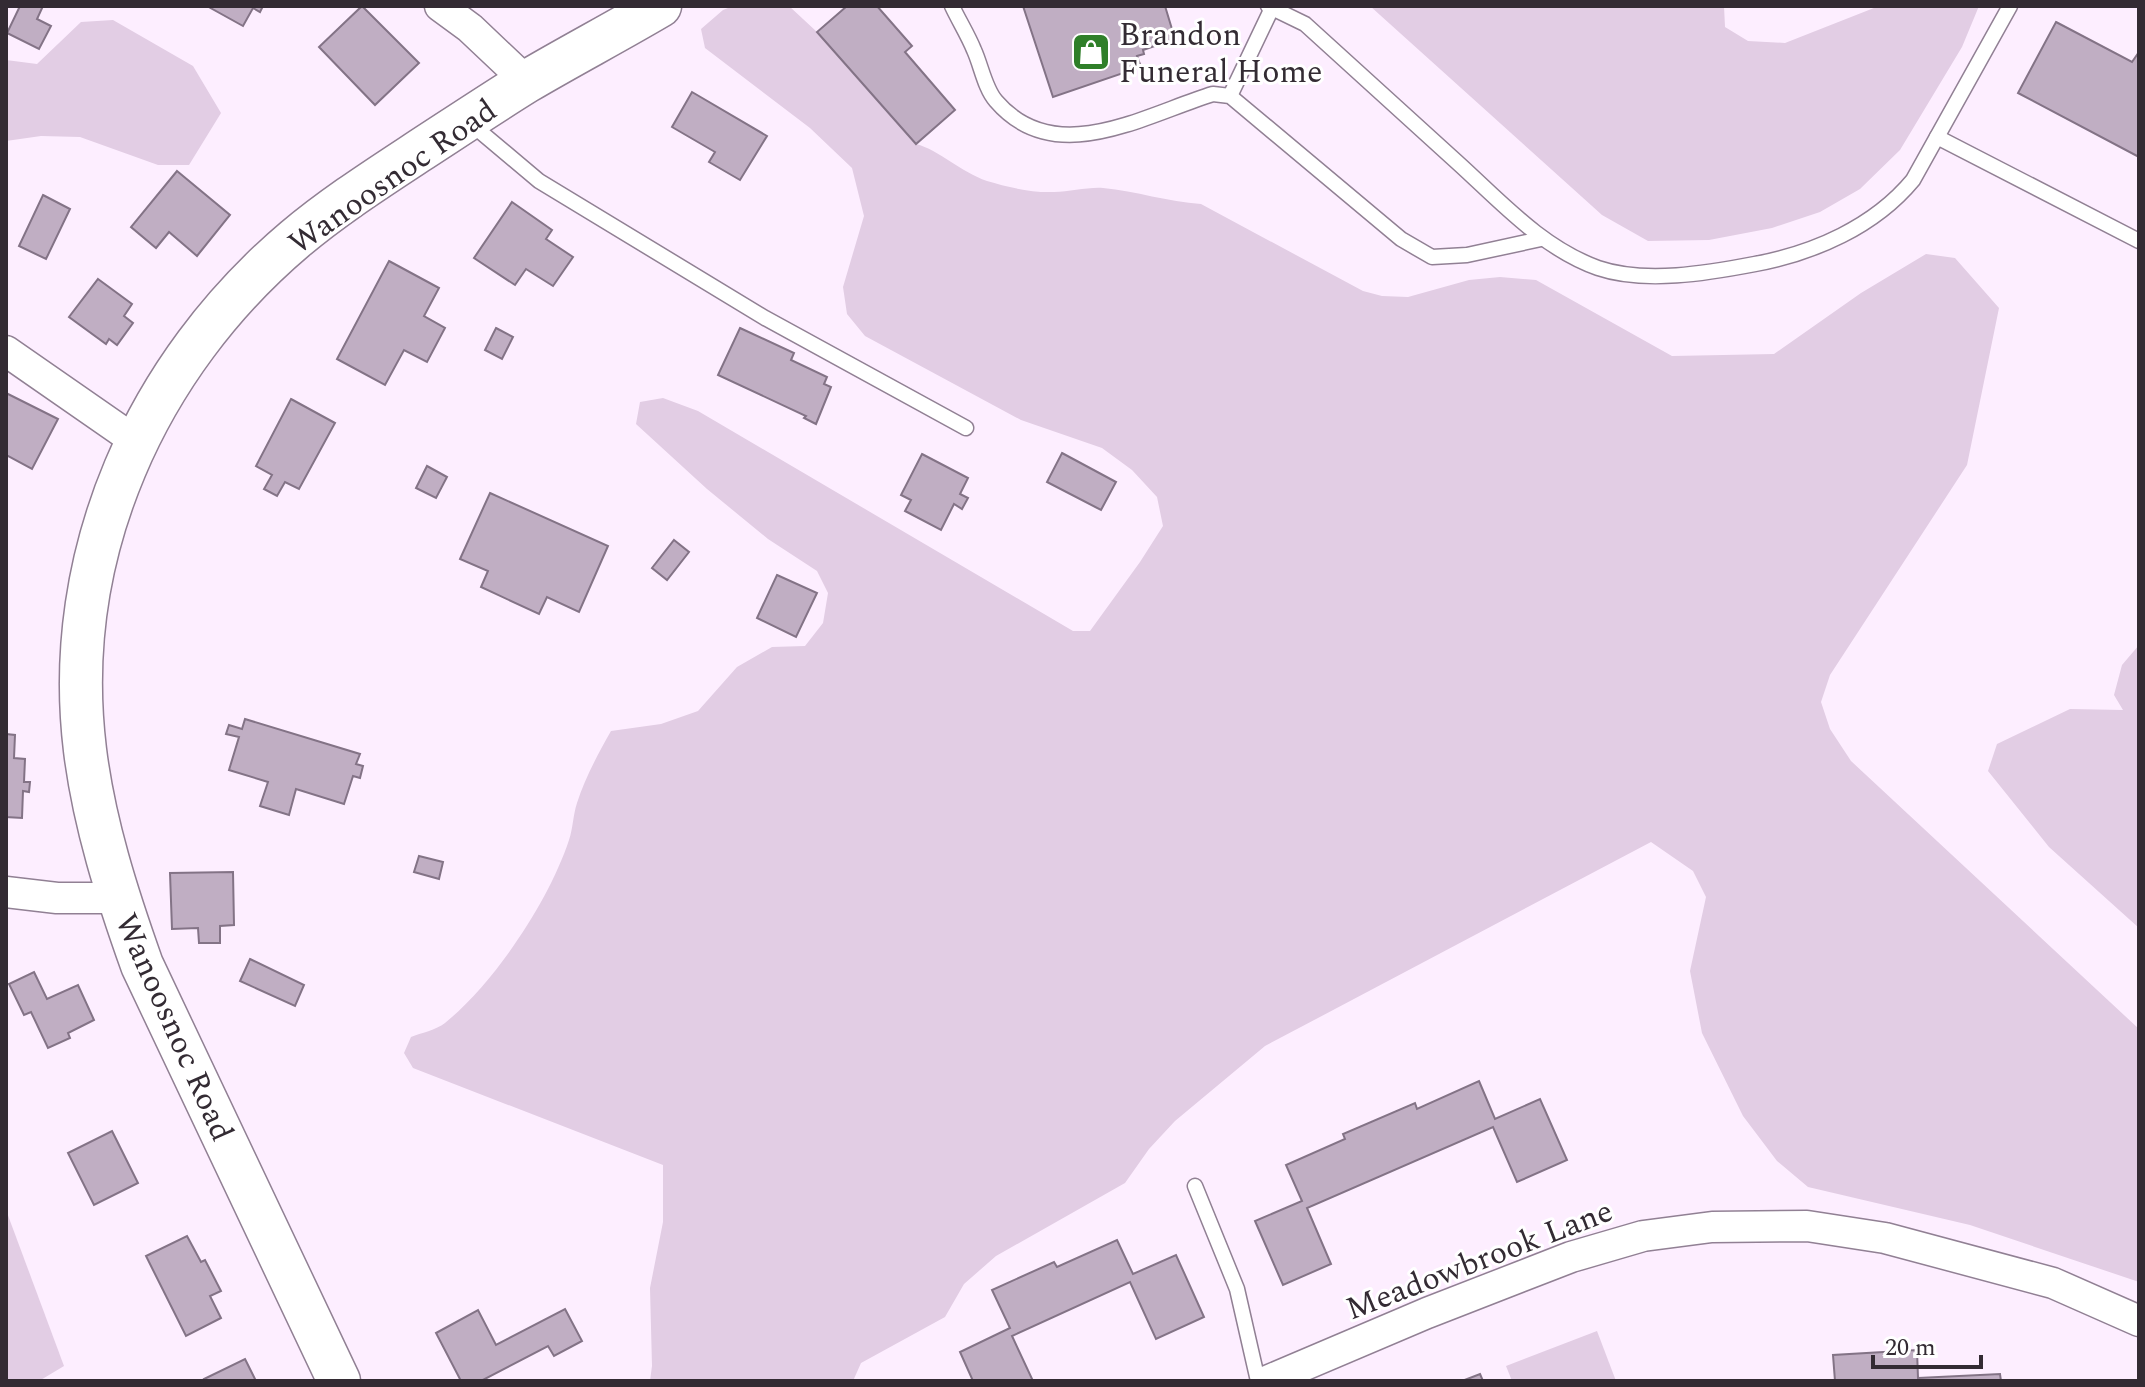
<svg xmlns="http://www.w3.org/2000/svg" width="2145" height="1387" viewBox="0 0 2145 1387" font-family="Spectral,serif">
<rect width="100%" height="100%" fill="#fdeeff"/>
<g fill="#e2cde4">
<path d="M733 6H789L817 32 916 144C939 150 961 172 987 181 1007 187 1032 193 1054 192 1070 192 1087 187 1103 188 1136 191 1168 202 1201 204L1363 291 1382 296 1408 297 1469 280 1500 277 1536 280 1672 356 1774 354 1861 293 1926 254 1955 258 1999 308 1967 465 1830 675 1821 702 1830 729 1851 761 2139 1029V1282L1970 1225 1808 1187 1777 1161 1743 1116 1702 1033 1690 971 1706 897 1693 871 1651 842 1265 1046 1175 1121 1149 1149 1125 1183 996 1256 964 1284 945 1317 861 1363 853 1381H650L652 1366 650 1288 663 1222V1165L413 1068 404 1053 411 1037C421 1033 436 1030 445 1023 495 982 549 901 569 840 573 828 573 815 577 803 585 778 598 754 611 731L661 724 698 711 737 667 772 647 805 646 823 623 828 593 817 571 768 539 707 489 636 424 640 402 663 398 698 411 1073 631H1090L1140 562 1163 526 1157 497 1132 470 1102 448 1021 420 865 336 847 314 843 287 864 216 852 168 810 128 705 48 701 29 723 10Z"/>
<polygon points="1370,6 1724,6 1725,27 1748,41 1785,43 1879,6 1979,6 1962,47 1900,150 1860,189 1820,212 1772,228 1709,240 1648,241 1602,215"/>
<polygon points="113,20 193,66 221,113 189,165 158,165 80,137 41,136 6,141 6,60 37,64 81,22"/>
<polygon points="2139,645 2139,928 2049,847 1988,771 1997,744 2070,709 2123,710 2114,695 2122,665"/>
<polygon points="6,1210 64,1366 39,1381 6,1381"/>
<polygon points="1597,1331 1616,1381 1512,1381 1506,1366"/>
</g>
<g fill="#c0aec3" stroke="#837386" stroke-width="2">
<polygon points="20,6 43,6 37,19 51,26 39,49 7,33"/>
<polygon points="207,6 263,6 260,12 253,8 243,26"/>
<polygon points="362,6 419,63 375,105 319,47"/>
<polygon points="847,6 877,6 912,46 905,52 955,110 916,144 817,32"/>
<polygon points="1023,6 1165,6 1175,39 1143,50 1144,54 1137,56 1141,67 1053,97"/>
<polygon points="2056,22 2132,62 2139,52 2139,157 2018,93"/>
<polygon points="692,92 767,136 740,180 709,162 715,152 672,127"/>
<polygon points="177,171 230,215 197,256 169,232 156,248 131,227"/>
<polygon points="43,195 70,209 46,259 19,246"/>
<polygon points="512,202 552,230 546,239 573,257 553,286 526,269 515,285 474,258"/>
<polygon points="389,261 439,288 424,316 445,328 427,362 404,350 385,385 337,359"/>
<polygon points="98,279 132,304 124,316 133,323 117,345 109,339 106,344 69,317"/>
<polygon points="496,328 513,337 502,359 485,350"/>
<polygon points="740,328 794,353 791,360 827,377 824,384 831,387 816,424 804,418 806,416 718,375"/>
<polygon points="6,393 58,419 32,469 6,455"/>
<polygon points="291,399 335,423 299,489 285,482 277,496 264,489 272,475 256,466"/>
<polygon points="1062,453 1116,482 1101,510 1047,482"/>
<polygon points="922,454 968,478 960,494 968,498 962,509 954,504 941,530 905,511 911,500 901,495"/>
<polygon points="427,466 447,477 436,498 416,488"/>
<polygon points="490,493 608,546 579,612 547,597 539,614 481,587 488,571 460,559"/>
<polygon points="674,540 689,552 667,580 652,568"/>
<polygon points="777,575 817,593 796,637 757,618"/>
<polygon points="245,719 360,754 356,764 363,766 360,778 353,776 344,804 296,789 289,815 260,806 268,782 229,770 239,737 226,734 229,725 242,729"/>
<polygon points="6,734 15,735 14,758 25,759 24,782 30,782 29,792 23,791 22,818 6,817"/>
<polygon points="419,856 443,862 439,879 414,872"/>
<polygon points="233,872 234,925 220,926 220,943 199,943 198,928 172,929 170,873"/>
<polygon points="250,959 304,985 295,1006 240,981"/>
<polygon points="34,972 47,999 78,985 94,1020 68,1033 70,1038 48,1048 31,1012 24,1015 9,984"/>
<polygon points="1479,1081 1495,1119 1540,1099 1567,1160 1517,1182 1493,1127 1307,1208 1331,1264 1283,1285 1255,1221 1302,1201 1286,1165 1345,1139 1343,1134 1415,1103 1417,1109"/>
<polygon points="112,1131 138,1183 94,1205 68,1153"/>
<polygon points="187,1236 201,1262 205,1260 221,1291 210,1296 221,1318 186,1336 146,1256"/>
<polygon points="1117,1240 1133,1274 1176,1255 1204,1317 1156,1339 1130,1282 1012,1336 1033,1381 973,1381 960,1352 1010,1328 992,1290 1054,1262 1057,1267"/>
<polygon points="565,1309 582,1341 554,1356 548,1346 481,1381 461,1381 436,1333 478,1310 496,1345"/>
<polygon points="1917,1350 1918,1378 2000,1374 2001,1381 1835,1381 1833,1355"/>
<polygon points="245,1359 256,1381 205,1381 204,1379"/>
<polygon points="1480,1374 1483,1381 1462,1381"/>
</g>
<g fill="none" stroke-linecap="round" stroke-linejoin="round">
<defs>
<g id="service">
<path d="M952 6C959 21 968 35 974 50 981 65 985 89 996 101 1055 170 1144 115 1213 94L1230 96 1401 239 1432 257 1467 255 1541 239"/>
<path d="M1268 6 1305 24C1356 70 1407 117 1458 163 1501 202 1542 248 1598 268 1645 284 1708 273 1755 264 1814 253 1874 227 1913 180L2010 6"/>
<polyline points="1230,96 1272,8"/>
<polyline points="470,123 539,181 765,318 966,428"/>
<polyline points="1937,137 2139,241"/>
<polyline points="1195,1186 1237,1289 1258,1381"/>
</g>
<g id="minor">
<polyline points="440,6 470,28 527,82"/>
<polyline points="6,351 137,442"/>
<polyline points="6,892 57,898 118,898"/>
<polyline points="1267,1381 1427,1313 1571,1257 1643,1236 1712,1227 1807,1226 1885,1238 2053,1283 2139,1321"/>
</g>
<path id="secondary" d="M339 1381 142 965C117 895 94 823 85 750 61 554 146 365 295 239 333 207 375 180 416 153 453 129 489 105 526 82 570 56 616 32 660 6"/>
</defs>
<use href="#service" stroke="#918094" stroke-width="17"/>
<use href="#minor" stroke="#918094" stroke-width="33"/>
<use href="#secondary" stroke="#918094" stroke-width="45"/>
<use href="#service" stroke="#fff" stroke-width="14"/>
<use href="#minor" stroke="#fff" stroke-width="30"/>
<use href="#secondary" stroke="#fff" stroke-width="42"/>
</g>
<defs>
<symbol id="shop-square" viewBox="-11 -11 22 22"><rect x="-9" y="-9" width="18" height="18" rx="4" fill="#2f7f29" stroke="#fff"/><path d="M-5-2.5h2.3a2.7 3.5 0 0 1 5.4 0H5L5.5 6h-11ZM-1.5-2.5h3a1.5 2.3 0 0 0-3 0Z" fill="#fff"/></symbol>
</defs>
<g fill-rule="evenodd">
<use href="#shop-square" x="1069" y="30" width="44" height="44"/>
</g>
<g text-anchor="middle" stroke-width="6" stroke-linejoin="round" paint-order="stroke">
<g font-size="32" fill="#332b33" stroke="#fff" text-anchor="start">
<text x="1119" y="45">Brandon<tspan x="1119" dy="37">Funeral Home</tspan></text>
</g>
<g font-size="32" fill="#332b33" stroke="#fff">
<text transform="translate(392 176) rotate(-35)" y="11">Wanoosnoc Road</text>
<text transform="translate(175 1027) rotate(66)" y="11">Wanoosnoc Road</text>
<text transform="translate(1479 1259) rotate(-21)" y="11">Meadowbrook Lane</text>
</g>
</g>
<rect width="2145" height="1387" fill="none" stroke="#332b33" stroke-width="16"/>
<path d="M1873 1355v12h108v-12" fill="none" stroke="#332b33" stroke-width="4"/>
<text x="1885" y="1355" font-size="24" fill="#332b33" stroke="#ffffff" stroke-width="6" paint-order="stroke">20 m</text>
</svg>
